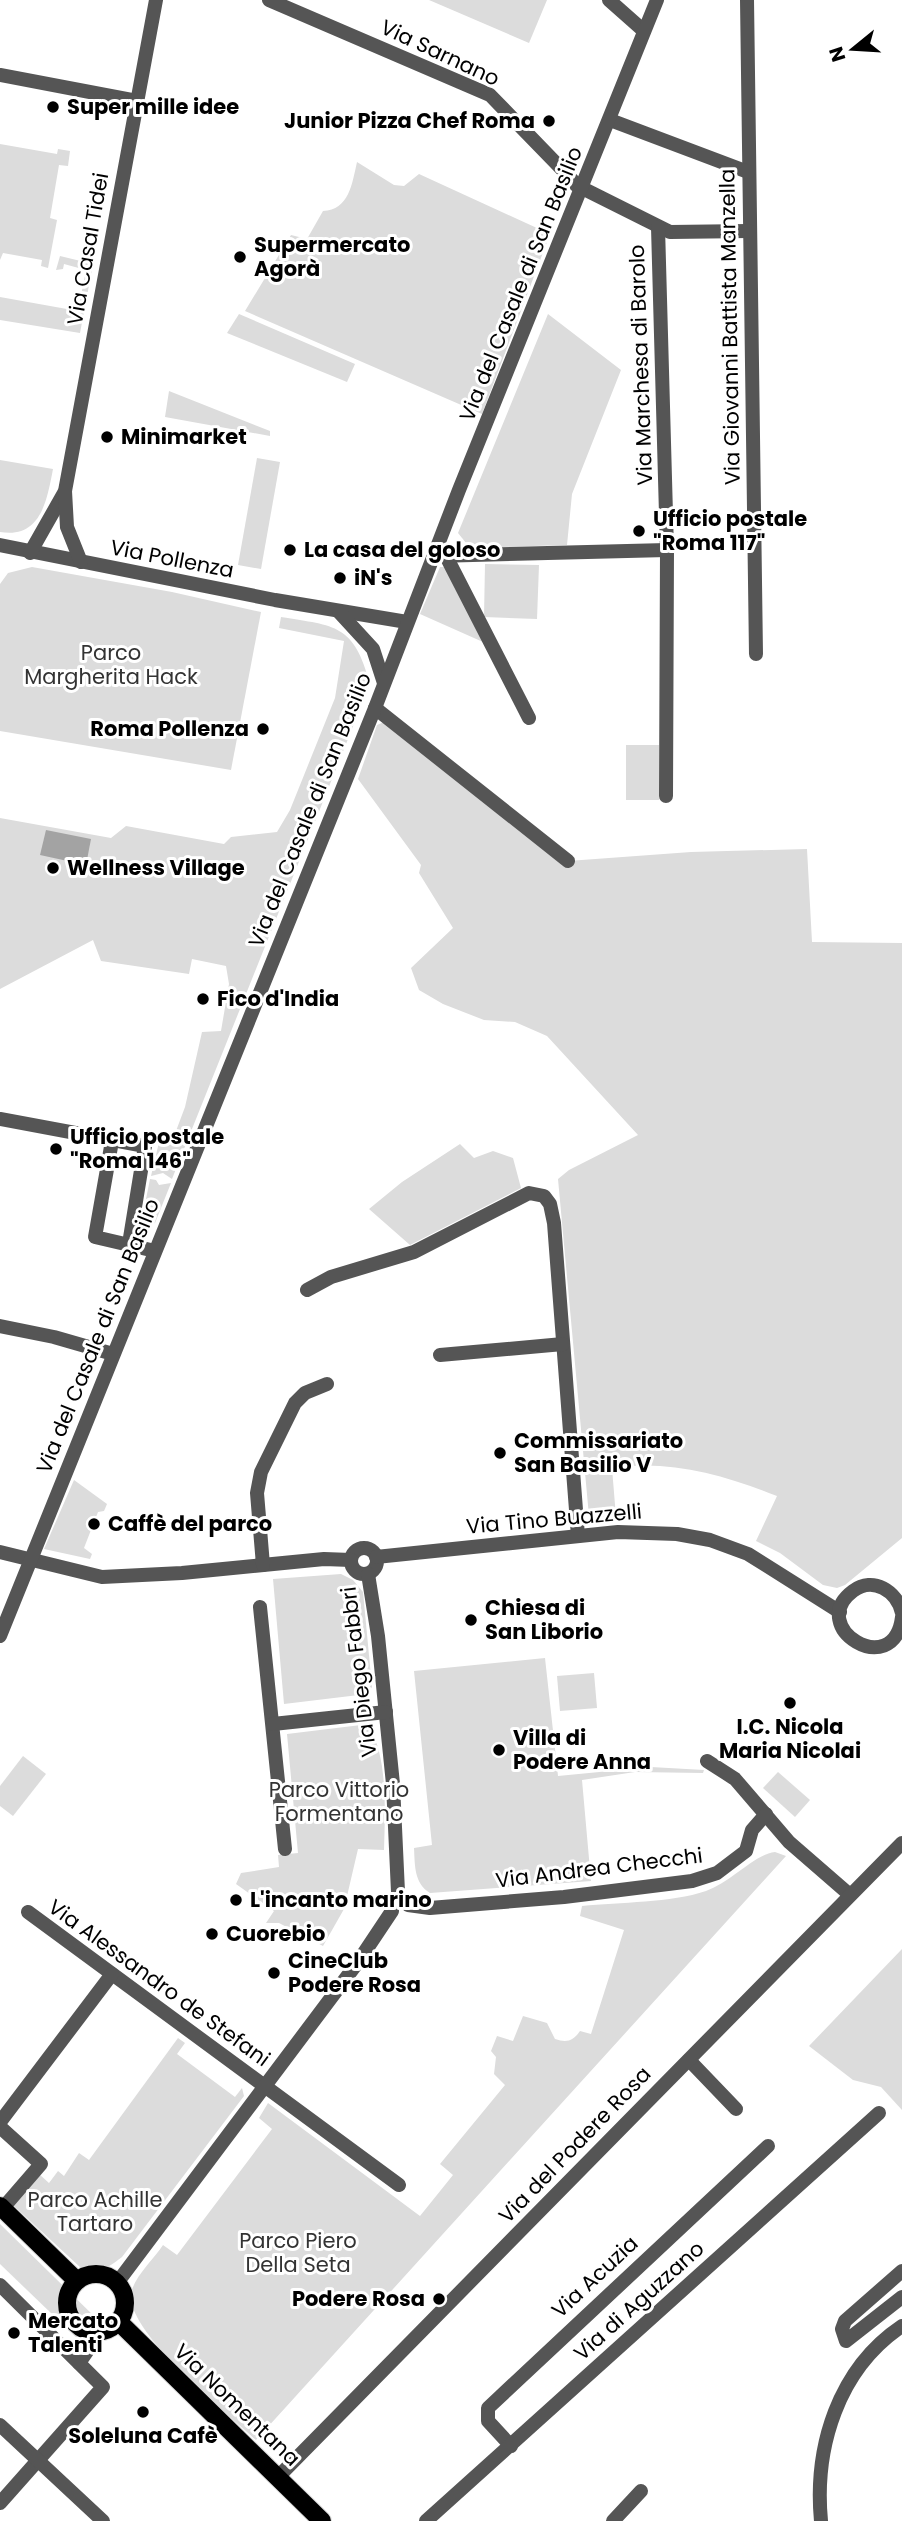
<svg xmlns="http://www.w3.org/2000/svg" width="902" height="2521" viewBox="0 0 902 2521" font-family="Poppins,sans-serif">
<rect width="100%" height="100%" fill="#fff"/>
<g fill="#dcdcdc">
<polygon points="429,0 547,0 529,43"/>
<polygon points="0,144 57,154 58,149 70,151 68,166 59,165 50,218 57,220 48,268 41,266 42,260 3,253 0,260"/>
<path d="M357 162 394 185 404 186 419 174 550 234 482 414 245 311 291 235 307 239 323 211C349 210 352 184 357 162Z"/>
<polygon points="60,256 93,264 80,333 0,320 0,297 78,311 86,270 64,264 63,269 56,270"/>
<polygon points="239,314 355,364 347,382 227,333"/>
<polygon points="548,314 621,370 572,494 567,545 470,548 458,533"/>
<polygon points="169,391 270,431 270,436 165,417"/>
<polygon points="257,458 280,462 261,569 238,565"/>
<path d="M0 460 53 469C47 500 41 539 0 532Z"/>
<polygon points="485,564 539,565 537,619 484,617"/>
<polygon points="32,567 172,592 261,612 231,770 0,731 0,584 8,573"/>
<polygon points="440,567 446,567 483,642 420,614"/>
<path d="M281 617C336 626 354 624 370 684L172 1179 163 1173 151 1176 160 1138 173 1139 185 1107 202 1032 221 1031 229 984 226 966 192 959 189 974 101 961 93 940 0 989V818L111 838 126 826 224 844 231 837 277 832 290 810 335 698 344 641 279 628Z"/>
<path d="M384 722 568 861 691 852 807 849 812 942 902 943V1538L845 1585 837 1588 823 1585 780 1553 756 1541 777 1496C725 1475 668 1459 612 1468L616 1517 596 1520 589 1516 558 1179 569 1170 638 1135 547 1036 515 1022 484 1020 443 1004 419 990 411 968 453 928 419 873 421 865 358 779 377 725Z"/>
<rect x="626" y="745" width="33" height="55"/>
<polygon points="460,1144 474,1158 493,1151 513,1158 521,1188 410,1245 369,1209 402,1182"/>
<polygon points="150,1179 156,1180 159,1185 171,1183 155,1223 147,1225 142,1219"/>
<polygon points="74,1480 107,1504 104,1511 98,1512 84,1548 92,1554 90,1559 44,1549"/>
<polygon points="341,1574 353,1580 363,1592 372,1687 367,1694 284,1704 273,1579"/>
<path d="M545 1658 558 1776 651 1767 704 1770 703 1773 635 1772 582 1780 591 1881 430 1893C414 1883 415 1866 414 1848L432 1845 414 1671Z"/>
<polygon points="594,1673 597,1708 560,1711 557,1676"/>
<path d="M361 1725 370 1729C388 1758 385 1816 384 1850L358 1849 344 1909 323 1946 279 1923H266L274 1911 236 1884 241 1873 279 1867 278 1855 298 1853 287 1734Z"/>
<polygon points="23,1756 46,1774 13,1816 0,1806 0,1786"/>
<polygon points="778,1772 810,1800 795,1817 763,1788"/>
<path d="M775 1852 786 1856 256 2440C227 2413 129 2335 131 2295 132 2279 154 2259 163 2245L177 2255 272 2129 259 2118 268 2103 420 2216 453 2175 440 2164 505 2085 494 2074 496 2057 491 2051 497 2036 513 2041 523 2016 547 2023 555 2039C567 2043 573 2041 580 2031L591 2034 624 1930 580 1916 582 1906C620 1902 671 1903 706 1891 732 1882 753 1855 775 1852Z"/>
<polygon points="902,1949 902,2110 881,2087 853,2080 809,2046"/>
<path d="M178 2038 185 2043 177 2054 235 2097 242 2088 244 2096 122 2257C108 2268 98 2274 81 2268L13 2205 39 2174 49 2183 58 2171 64 2176 79 2153 89 2160Z"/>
<polygon points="0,2224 99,2321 79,2340 0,2264"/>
</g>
<polygon fill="#a3a3a3" points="46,830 91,839 86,865 40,855"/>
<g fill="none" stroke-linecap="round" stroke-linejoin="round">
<defs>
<g id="major">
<polyline points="0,2206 77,2281"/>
<circle cx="96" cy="2303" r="29"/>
<polyline points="119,2322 322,2521"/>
</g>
</defs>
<use href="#major" stroke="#dbdbdb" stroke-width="20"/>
<g stroke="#555" stroke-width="14">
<polyline points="269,0 490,95 582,190"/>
<polyline points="609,0 644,31"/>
<polyline points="747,0 756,654"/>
<polyline points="0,75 137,101"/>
<polyline points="610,120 748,172"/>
<polyline points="576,185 670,232 749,231"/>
<polyline points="658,227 667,550 666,796"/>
<polyline points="0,545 275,600 407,622"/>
<polyline points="30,553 64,493"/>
<polyline points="435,556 667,550"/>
<polyline points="446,556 529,718"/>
<polyline points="81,562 67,527 65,491 156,0"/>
<polyline points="339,612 373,649 384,683"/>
<polyline points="375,708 568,861"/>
<polyline points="0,1119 145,1146 129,1244"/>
<polyline points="112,1141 95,1237 155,1251"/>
<polyline points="307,1290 331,1277 414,1252 529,1193 544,1196 550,1204 554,1223 578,1536"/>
<polyline points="0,1326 54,1337 113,1354"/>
<polyline points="440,1355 563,1344"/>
<circle cx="364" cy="1561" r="13"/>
<polyline points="0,1552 102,1577 182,1573 324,1559 351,1560"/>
<polyline points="376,1557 618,1532 677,1534 710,1540 748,1554 840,1612"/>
<polyline points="263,1565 257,1493 261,1472 295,1403 305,1393 327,1384"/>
<polyline points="368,1574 378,1636 393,1784 398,1892"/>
<polyline points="260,1607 285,1849"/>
<path d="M902 1613C897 1591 873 1576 853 1591 805 1627 894 1682 902 1617"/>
<polyline points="0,1636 375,708 459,490 657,0"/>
<polyline points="273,1724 386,1712"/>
<polyline points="707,1761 735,1779 789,1842 850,1895"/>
<polyline points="408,1905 430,1908 564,1897 692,1881 717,1873 746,1851 752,1830 766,1814"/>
<polyline points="28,1912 399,2185"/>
<polyline points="689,2060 736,2109"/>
<polyline points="0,2122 112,1974"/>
<polyline points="0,2127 41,2164 3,2208"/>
<polyline points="902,2271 845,2321 842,2329 846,2341 902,2297"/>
<polyline points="117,2283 358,1962 392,1911"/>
<polyline points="0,2285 103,2387 0,2503"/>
<polyline points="79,2363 88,2350 86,2330"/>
<polyline points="0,2425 103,2521"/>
<polyline points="511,2446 488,2421 488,2408 768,2146"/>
<polyline points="278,2477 902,1843"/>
<polyline points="426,2521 879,2113"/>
<polyline points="613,2521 641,2491"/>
<path d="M821 2521C814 2447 838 2369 902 2326"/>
</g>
<use href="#major" stroke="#000" stroke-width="18"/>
</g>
<g fill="#000" stroke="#fff" stroke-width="2.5">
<circle cx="53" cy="107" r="7"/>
<circle cx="549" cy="121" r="7"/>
<circle cx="240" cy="257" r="7"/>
<circle cx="107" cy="437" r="7"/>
<circle cx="639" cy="531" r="7"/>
<circle cx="290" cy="550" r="7"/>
<circle cx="340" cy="578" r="7"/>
<circle cx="263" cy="729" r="7"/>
<circle cx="53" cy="868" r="7"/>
<circle cx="203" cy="999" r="7"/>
<circle cx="56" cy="1149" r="7"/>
<circle cx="500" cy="1453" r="7"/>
<circle cx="94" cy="1524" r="7"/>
<circle cx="471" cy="1620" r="7"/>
<circle cx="790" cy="1703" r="7"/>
<circle cx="499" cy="1750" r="7"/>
<circle cx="236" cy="1900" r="7"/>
<circle cx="212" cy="1934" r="7"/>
<circle cx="274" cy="1973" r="7"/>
<circle cx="439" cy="2299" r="7"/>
<circle cx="14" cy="2333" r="7"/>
<circle cx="143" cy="2412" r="7"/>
</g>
<g text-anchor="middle" stroke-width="6" stroke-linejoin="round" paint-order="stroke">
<g font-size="21" fill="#000" stroke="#fff">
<text transform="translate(440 53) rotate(25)" y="7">Via Sarnano</text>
<text transform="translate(88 249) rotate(-80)" y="7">Via Casal Tidei</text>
<text transform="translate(521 284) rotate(-68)" y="7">Via del Casale di San Basilio</text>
<text transform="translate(730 327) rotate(-91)" y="7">Via Giovanni Battista Manzella</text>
<text transform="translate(641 365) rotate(-92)" y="7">Via Marchesa di Barolo</text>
<text transform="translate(172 559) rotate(11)" y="7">Via Pollenza</text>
<text transform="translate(310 810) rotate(-68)" y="7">Via del Casale di San Basilio</text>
<text transform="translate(98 1336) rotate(-68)" y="7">Via del Casale di San Basilio</text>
<text transform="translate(554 1519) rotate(-5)" y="7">Via Tino Buazzelli</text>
<text transform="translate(359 1672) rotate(-97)" y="7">Via Diego Fabbri</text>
<text transform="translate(599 1868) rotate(-7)" y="7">Via Andrea Checchi</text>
<text transform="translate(159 1983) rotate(36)" y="7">Via Alessandro de Stefani</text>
<text transform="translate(575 2145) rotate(-46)" y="7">Via del Podere Rosa</text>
<text transform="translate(595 2277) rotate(-43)" y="7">Via Acuzia</text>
<text transform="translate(639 2301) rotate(-42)" y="7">Via di Aguzzano</text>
<text transform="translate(237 2405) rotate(44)" y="7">Via Nomentana</text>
</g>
<g font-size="21" font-weight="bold" fill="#000" stroke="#fff" text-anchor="start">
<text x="67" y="114">Super mille idee</text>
<text x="535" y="128" text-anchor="end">Junior Pizza Chef Roma</text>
<text x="254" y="252">Supermercato<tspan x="254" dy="24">Agorà</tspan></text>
<text x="121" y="444">Minimarket</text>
<text x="653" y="526">Ufficio postale<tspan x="653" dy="24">"Roma 117"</tspan></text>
<text x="304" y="557">La casa del goloso</text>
<text x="354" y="585">iN's</text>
<text x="249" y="736" text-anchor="end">Roma Pollenza</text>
<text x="67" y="875">Wellness Village</text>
<text x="217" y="1006">Fico d'India</text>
<text x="70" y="1144">Ufficio postale<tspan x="70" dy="24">"Roma 146"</tspan></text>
<text x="514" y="1448">Commissariato<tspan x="514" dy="24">San Basilio V</tspan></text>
<text x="108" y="1531">Caffè del parco</text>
<text x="485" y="1615">Chiesa di<tspan x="485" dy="24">San Liborio</tspan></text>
<text x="790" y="1734" text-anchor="middle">I.C. Nicola<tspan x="790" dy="24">Maria Nicolai</tspan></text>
<text x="513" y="1745">Villa di<tspan x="513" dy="24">Podere Anna</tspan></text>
<text x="250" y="1907">L'incanto marino</text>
<text x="226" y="1941">Cuorebio</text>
<text x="288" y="1968">CineClub<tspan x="288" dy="24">Podere Rosa</tspan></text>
<text x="425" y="2306" text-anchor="end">Podere Rosa</text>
<text x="28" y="2328">Mercato<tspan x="28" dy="24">Talenti</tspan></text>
<text x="143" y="2443" text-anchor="middle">Soleluna Cafè</text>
</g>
<g font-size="21" fill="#333" stroke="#fff">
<text x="111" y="660">Parco<tspan x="111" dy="24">Margherita Hack</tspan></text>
<text x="339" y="1797">Parco Vittorio<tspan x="339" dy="24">Formentano</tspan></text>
<text x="95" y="2207">Parco Achille<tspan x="95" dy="24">Tartaro</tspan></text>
<text x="298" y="2248">Parco Piero<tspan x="298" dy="24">Della Seta</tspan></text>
</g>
</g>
<g transform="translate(853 49) rotate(252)" stroke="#ffffff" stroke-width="5" paint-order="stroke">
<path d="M0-5L12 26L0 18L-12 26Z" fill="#000000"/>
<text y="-10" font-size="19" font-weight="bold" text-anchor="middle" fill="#000000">N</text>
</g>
</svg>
